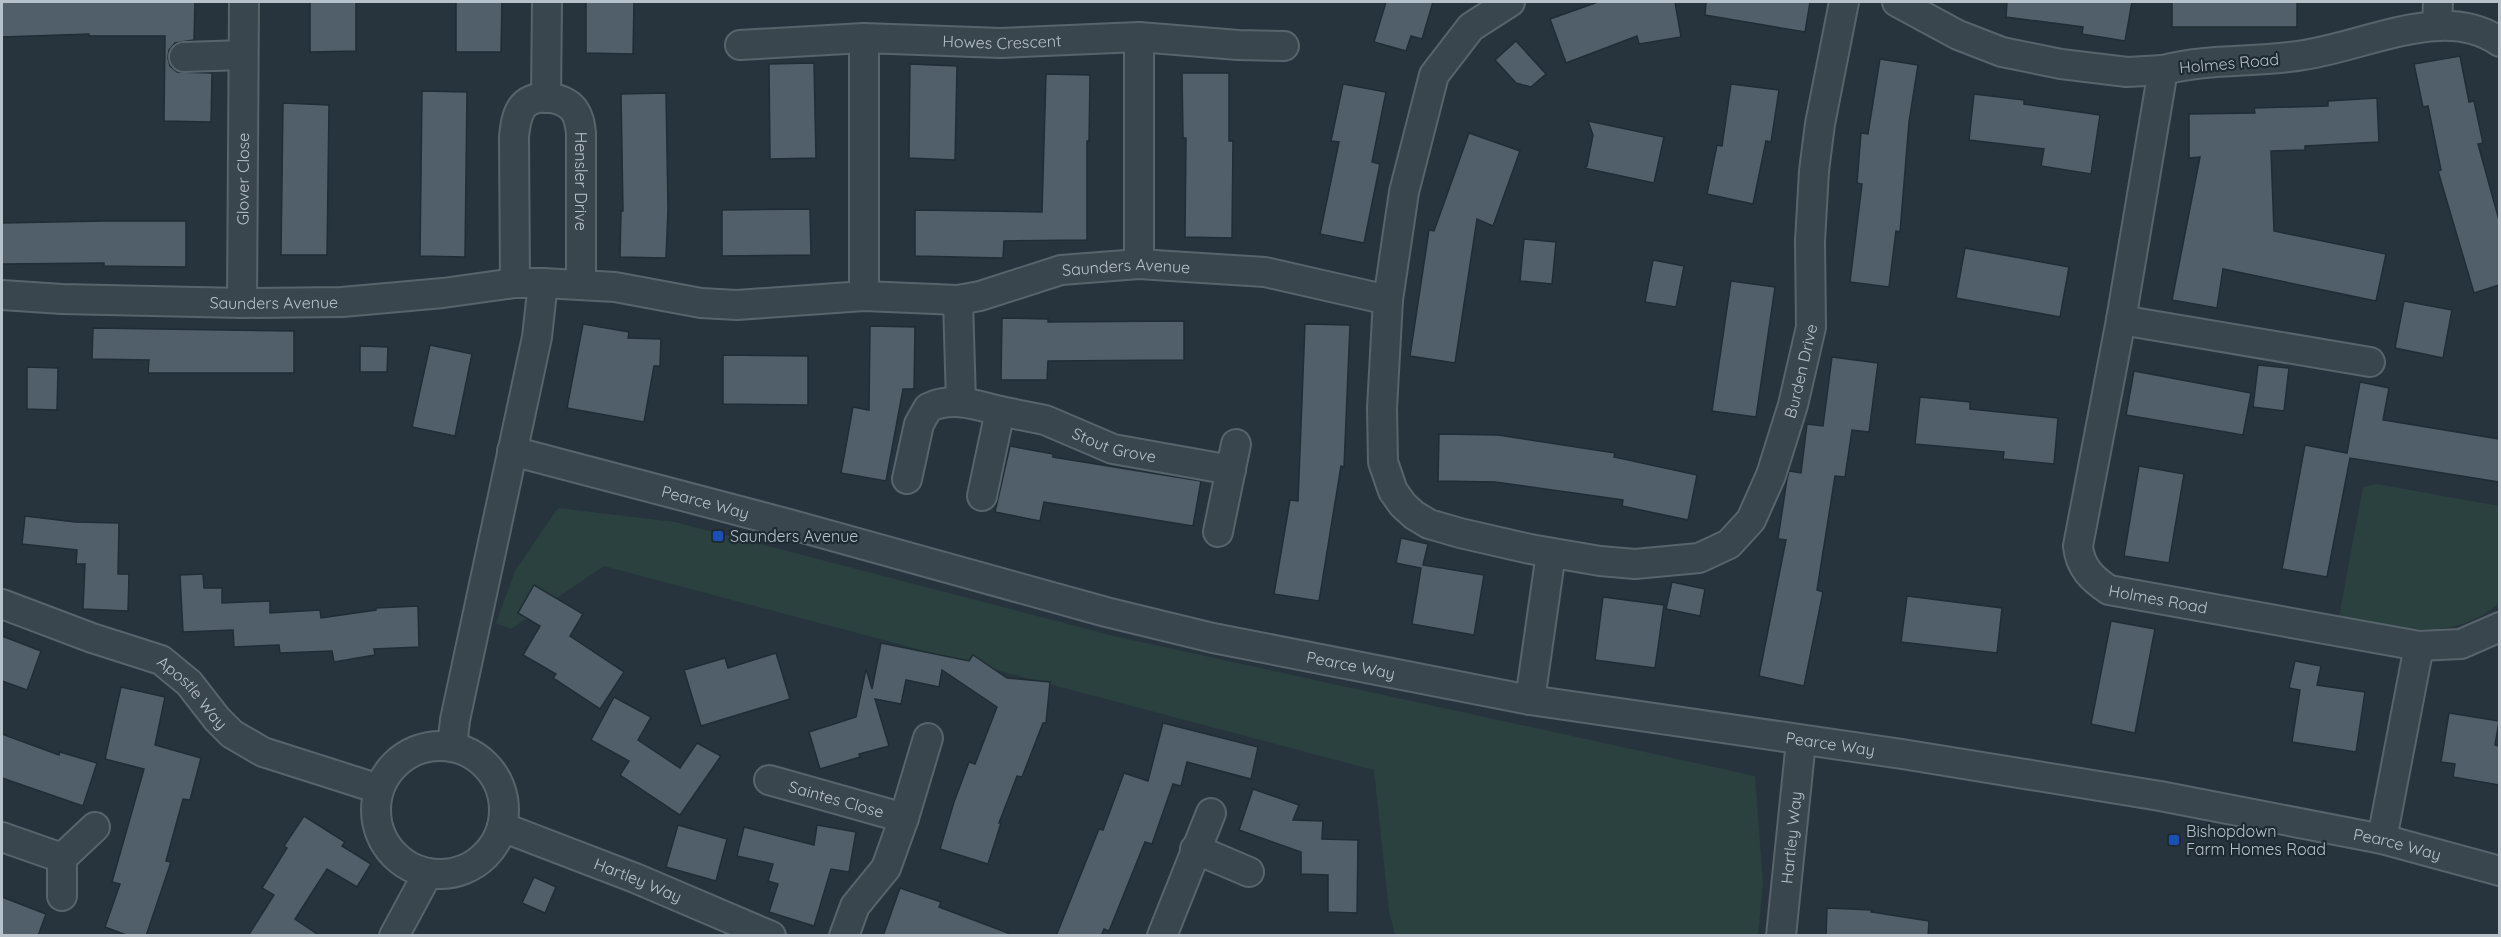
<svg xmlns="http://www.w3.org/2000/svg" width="2501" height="937" viewBox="0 0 2501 937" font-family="Quicksand,sans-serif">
<rect width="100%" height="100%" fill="#27343e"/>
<g fill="#2a413f">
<path d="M2377 484 2499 506V603C2450 645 2397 627 2339 617L2363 487Z"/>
<polygon points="558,508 675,522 1118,637 1755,776 1763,884 1758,935 1395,935 1389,911 1374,770 604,566 511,629 496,623 515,571"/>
</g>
<g fill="#505f69" stroke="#212d35" stroke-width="1.5">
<polygon points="2,2 195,2 194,40 175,43 169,50 168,58 170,66 177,72 212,73 211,122 164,121 165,36 89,36 89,34 2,37"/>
<polygon points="310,2 356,2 356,51 310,52"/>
<polygon points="456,2 502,2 501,52 456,52"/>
<polygon points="586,2 634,2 633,54 586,53"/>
<polygon points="1386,2 1433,2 1422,39 1411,36 1406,51 1374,42"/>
<polygon points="1598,2 1675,2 1681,37 1639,44 1637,36 1566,63 1550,19"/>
<polygon points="1706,2 1810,2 1805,32 1705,15"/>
<polygon points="2007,2 2132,2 2125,41 2082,34 2083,27 2006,17"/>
<rect x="2172" y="2" width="125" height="25"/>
<polygon points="1516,41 1546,74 1531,87 1516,83 1495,60"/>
<polygon points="2460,56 2469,102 2474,101 2483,143 2478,144 2499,220 2499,285 2474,293 2438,171 2441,170 2428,106 2423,107 2414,64"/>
<polygon points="1880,59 1918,65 1909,122 1900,232 1896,231 1889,287 1850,282 1862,184 1857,183 1861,133 1868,134"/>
<polygon points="814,63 816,158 770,159 769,64"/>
<polygon points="910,64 957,66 955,160 909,158"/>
<polygon points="1182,73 1229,73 1229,141 1233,141 1232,238 1185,237 1186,138 1183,138"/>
<polygon points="1046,74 1090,75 1089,141 1087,141 1087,240 1004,241 1003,258 915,256 915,210 1042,212"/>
<polygon points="1343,84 1386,92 1372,162 1380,164 1364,243 1320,234 1339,142 1331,141"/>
<polygon points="1731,84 1779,90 1771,142 1766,141 1753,204 1707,194 1717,145 1722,146"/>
<polygon points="422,91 467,92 465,257 420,256"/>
<polygon points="666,93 668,209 666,258 620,257 621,211 623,211 621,94"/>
<polygon points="1974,94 2024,100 2024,104 2100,115 2091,174 2041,166 2044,149 1969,140"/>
<polygon points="2377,98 2379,142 2305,146 2305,150 2271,151 2274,231 2386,254 2376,301 2223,269 2217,308 2172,300 2200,157 2189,158 2189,114 2255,113 2254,108 2328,106 2328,101"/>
<polygon points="283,103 329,105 327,255 281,255"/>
<polygon points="1588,121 1664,137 1654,183 1584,168 1587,166 1593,135"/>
<polygon points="1469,133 1520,151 1493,226 1477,219 1455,363 1410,356 1429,230 1434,231"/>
<polygon points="810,209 811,255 722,256 722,210"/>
<polygon points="105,221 186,221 186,267 104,266 104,263 2,264 2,223"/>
<polygon points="1524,239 1556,242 1552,284 1520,281"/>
<polygon points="1965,248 2069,267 2060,317 1956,298"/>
<polygon points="1653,260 1684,266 1676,307 1645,302"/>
<polygon points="1731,281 1775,287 1756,417 1712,411"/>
<polygon points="2404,301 2452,310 2443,358 2395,348"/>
<polygon points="1002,318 1048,319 1048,322 1184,321 1184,360 1048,361 1047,380 1001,380"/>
<polygon points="583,324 629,332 628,338 661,339 660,366 654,366 644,422 567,408"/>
<polygon points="1305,324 1350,325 1344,467 1341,466 1319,601 1274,594 1290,500 1298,501"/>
<polygon points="870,326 915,327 914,389 903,389 886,481 841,473 853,407 869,410"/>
<polygon points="93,328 294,331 294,373 148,373 149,360 92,359"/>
<polygon points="430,345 472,354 455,436 412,427"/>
<polygon points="360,346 388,347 387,372 360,372"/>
<polygon points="723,355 808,356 808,405 723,404"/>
<polygon points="1832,357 1878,363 1869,432 1852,430 1845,477 1835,476 1817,590 1823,592 1804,686 1759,676 1786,540 1778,539 1787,479 1789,471 1801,473 1807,424 1823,426"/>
<polygon points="2258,365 2289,368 2284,411 2253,407"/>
<polygon points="27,367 58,368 57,410 27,409"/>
<polygon points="2134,371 2251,393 2243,435 2126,415"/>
<polygon points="2360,382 2389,388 2383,420 2499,439 2499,482 2350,458 2327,577 2282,569 2305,445 2347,453"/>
<polygon points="1920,397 1970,402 1970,409 2058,418 2054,464 2003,459 2004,452 1915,444"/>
<polygon points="1439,434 1498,435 1615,453 1614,457 1697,475 1688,520 1622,506 1623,500 1495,482 1438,481"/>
<polygon points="1010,446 1053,454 1053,457 1201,481 1193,526 1044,502 1040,521 995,512"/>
<polygon points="2139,466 2184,474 2169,563 2124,556"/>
<polygon points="25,516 75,522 119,523 118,574 129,574 128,611 83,609 85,564 76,564 77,550 22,544"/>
<polygon points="1401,538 1428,544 1423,565 1484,575 1474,635 1412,624 1421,568 1396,563"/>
<polygon points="203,574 204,588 222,588 222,603 270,601 270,613 320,610 321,618 376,610 376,608 418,606 419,647 374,649 375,655 334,662 332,651 280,653 279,645 234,647 233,630 183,632 180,575"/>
<polygon points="1672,582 1705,589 1700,616 1666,609"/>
<polygon points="534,585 583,614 570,636 624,672 600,709 553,678 556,674 523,655 540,626 518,613"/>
<polygon points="1907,596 2002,608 1997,653 1901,642"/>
<polygon points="1603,597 1664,605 1655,668 1595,660"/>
<polygon points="2111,621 2155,629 2135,733 2091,724"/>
<polygon points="2,636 41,651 27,690 2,681"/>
<polygon points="881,643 969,661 973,655 1007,678 1050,682 1046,723 1043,723 1022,777 1017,776 999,823 1001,823 988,864 940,849 954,802 969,762 975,764 997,707 942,670 939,687 906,680 901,704 875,699 889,746 859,754 860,757 820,769 809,732 856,717 866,669 872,689"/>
<polygon points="776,653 790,699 701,726 684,670 725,658 728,668"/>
<polygon points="2295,661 2321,666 2317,685 2365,692 2356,752 2292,742 2300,690 2289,688"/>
<polygon points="121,687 165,697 155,745 201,758 190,800 183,799 166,861 171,862 146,936 129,936 105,927 120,884 112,882 144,769 105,759"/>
<polygon points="614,697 651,717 638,740 680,768 697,743 721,756 680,815 620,775 629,761 591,740"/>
<polygon points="2449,713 2499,721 2495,745 2499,746 2499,785 2453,777 2455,764 2441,762"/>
<polygon points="1163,723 1258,747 1251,779 1187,762 1181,786 1173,784 1152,844 1145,842 1109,931 1104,929 1101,936 1056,936 1099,829 1103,830 1124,773 1148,781"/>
<polygon points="2,734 59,755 60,752 97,763 83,806 2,778"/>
<polygon points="1253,789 1299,805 1293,820 1323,821 1322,839 1358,840 1357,913 1328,912 1328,875 1301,874 1301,852 1239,830"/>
<polygon points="304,816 345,842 342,846 371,864 357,887 327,869 295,919 320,936 248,936 274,895 262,888 287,848 284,846"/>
<polygon points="678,825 727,839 716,881 666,867"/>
<polygon points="817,825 856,832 849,872 831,869 814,926 769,912 778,884 768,881 773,864 737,856 744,827 814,845"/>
<polygon points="534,877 556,887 545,913 522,903"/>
<polygon points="900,888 941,902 939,907 1008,933 1008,936 883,936"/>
<polygon points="2,897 46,914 38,936 2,936"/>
<polygon points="1827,908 1872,910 1871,912 1929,921 1928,936 1826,936"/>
</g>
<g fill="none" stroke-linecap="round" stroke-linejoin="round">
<defs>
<g id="minor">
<path id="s1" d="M1510 2 1471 27 1434 75 1404 192 1388 300 1382 408 1383 462 1393 491 1403 505 1414 515 1429 524 1460 533 1530 549 1600 561 1635 564 1699 558 1729 544 1751 520 1771 475 1793 405 1811 327 1810 241 1814 171 1820 124 1844 2"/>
<polyline points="1897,2 1958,35 2002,52 2061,64 2127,72 2163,70"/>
<polyline points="2437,26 2438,2"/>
<path id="s2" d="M2500 42C2481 29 2461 25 2439 26 2393 28 2349 48 2304 55 2257 63 2209 58 2163 70L2121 320 2078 546C2080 567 2092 579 2109 590L2419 646 2461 644 2500 627"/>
<polyline points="740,45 864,38"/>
<polyline points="184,57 243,55"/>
<polyline points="546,98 547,2"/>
<polyline points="1139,264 1139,37"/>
<path id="s3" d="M515 283 514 137C515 128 516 117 521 109 531 92 563 95 574 110 579 117 580 124 581 133V284"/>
<path id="s4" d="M2 295 62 299 242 303 342 302 443 293 515 283H543L615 287 701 303 737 305 864 296 958 300 980 296 1061 270 1139 264 1265 272 1388 300"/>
<path id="s5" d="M864 296V38L1001 43 1139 37 1238 45 1284 46"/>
<polyline points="958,300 961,402"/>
<path id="s6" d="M242 303 244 2"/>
<polyline points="2121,320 2370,362"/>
<path id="s7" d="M1000 411 1045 420 1113 449 1231 470"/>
<path id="s8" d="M512 451 789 524 1106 612 1213 638 1530 700 1902 754 2160 796 2382 839 2500 871"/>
<path d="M907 479 919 424 928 408C952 396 976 405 1000 411L982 496"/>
<polyline points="1218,532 1236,444"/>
<path id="s9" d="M2 604 92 638 161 660 189 683 217 719 232 734 263 752 379 789"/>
<polyline points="1530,700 1551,553"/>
<circle cx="440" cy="810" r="64"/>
<polyline points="452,747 455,720 537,337 543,283"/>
<path id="s10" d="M769 780 904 818"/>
<path id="s11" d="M502 827 635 878 771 936"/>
<polyline points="2,837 62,858 95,827"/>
<polyline points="2382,839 2419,646"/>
<polyline points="1195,849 1249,872"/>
<polyline points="62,858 62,896"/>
<polyline points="394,936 428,873"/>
<polyline points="844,936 855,906 886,868 904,818 928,738"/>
<polyline points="1162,936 1211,813"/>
<path id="s12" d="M1781 936 1801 741"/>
</g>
</defs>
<use href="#minor" stroke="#58646c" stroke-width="32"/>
<use href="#minor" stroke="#3a464e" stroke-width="28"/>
</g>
<g fill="#1a4fb4" stroke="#1f2b33" stroke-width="2">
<rect x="712" y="530" width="12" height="12" rx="3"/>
<rect x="2168" y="834" width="12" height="12" rx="3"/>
</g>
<g text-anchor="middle" stroke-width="4.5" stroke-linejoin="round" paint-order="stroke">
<g font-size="16" fill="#b7c1c9" stroke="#1f2b33">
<text dy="6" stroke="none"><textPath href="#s5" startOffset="396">Howes Crescent</textPath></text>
<text transform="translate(2229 63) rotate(-5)" y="6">Holmes Road</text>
<text dy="6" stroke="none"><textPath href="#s6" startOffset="124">Glover Close</textPath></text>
<text dy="6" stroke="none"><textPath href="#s3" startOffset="308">Hensler Drive</textPath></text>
<text dy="6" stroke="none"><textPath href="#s4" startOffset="1132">Saunders Avenue</textPath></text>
<text dy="6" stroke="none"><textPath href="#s4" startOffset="272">Saunders Avenue</textPath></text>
<text dy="6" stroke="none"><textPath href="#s1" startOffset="1077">Burden Drive</textPath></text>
<text dy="6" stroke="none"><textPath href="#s7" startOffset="120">Stout Grove</textPath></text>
<text dy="6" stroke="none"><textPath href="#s8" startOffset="200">Pearce Way</textPath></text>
<text dy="6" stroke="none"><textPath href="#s2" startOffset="934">Holmes Road</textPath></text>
<text dy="6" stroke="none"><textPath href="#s8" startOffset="866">Pearce Way</textPath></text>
<text dy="6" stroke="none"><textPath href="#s9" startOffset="214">Apostle Way</textPath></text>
<text dy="6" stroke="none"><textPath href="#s8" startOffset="1352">Pearce Way</textPath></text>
<text dy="6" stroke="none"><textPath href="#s10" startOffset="70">Saintes Close</textPath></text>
<text dy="6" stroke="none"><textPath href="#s12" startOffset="99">Hartley Way</textPath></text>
<text dy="6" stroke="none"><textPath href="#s8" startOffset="1928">Pearce Way</textPath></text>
<text dy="6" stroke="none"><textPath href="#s11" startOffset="146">Hartley Way</textPath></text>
</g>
<g font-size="16" fill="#b7c1c9" stroke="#1f2b33" text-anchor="start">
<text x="730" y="542">Saunders Avenue</text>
<text x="2186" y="837">Bishopdown<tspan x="2186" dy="18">Farm Homes Road</tspan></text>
</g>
</g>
<rect width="2501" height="937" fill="none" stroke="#b7c1c9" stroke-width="6"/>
</svg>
